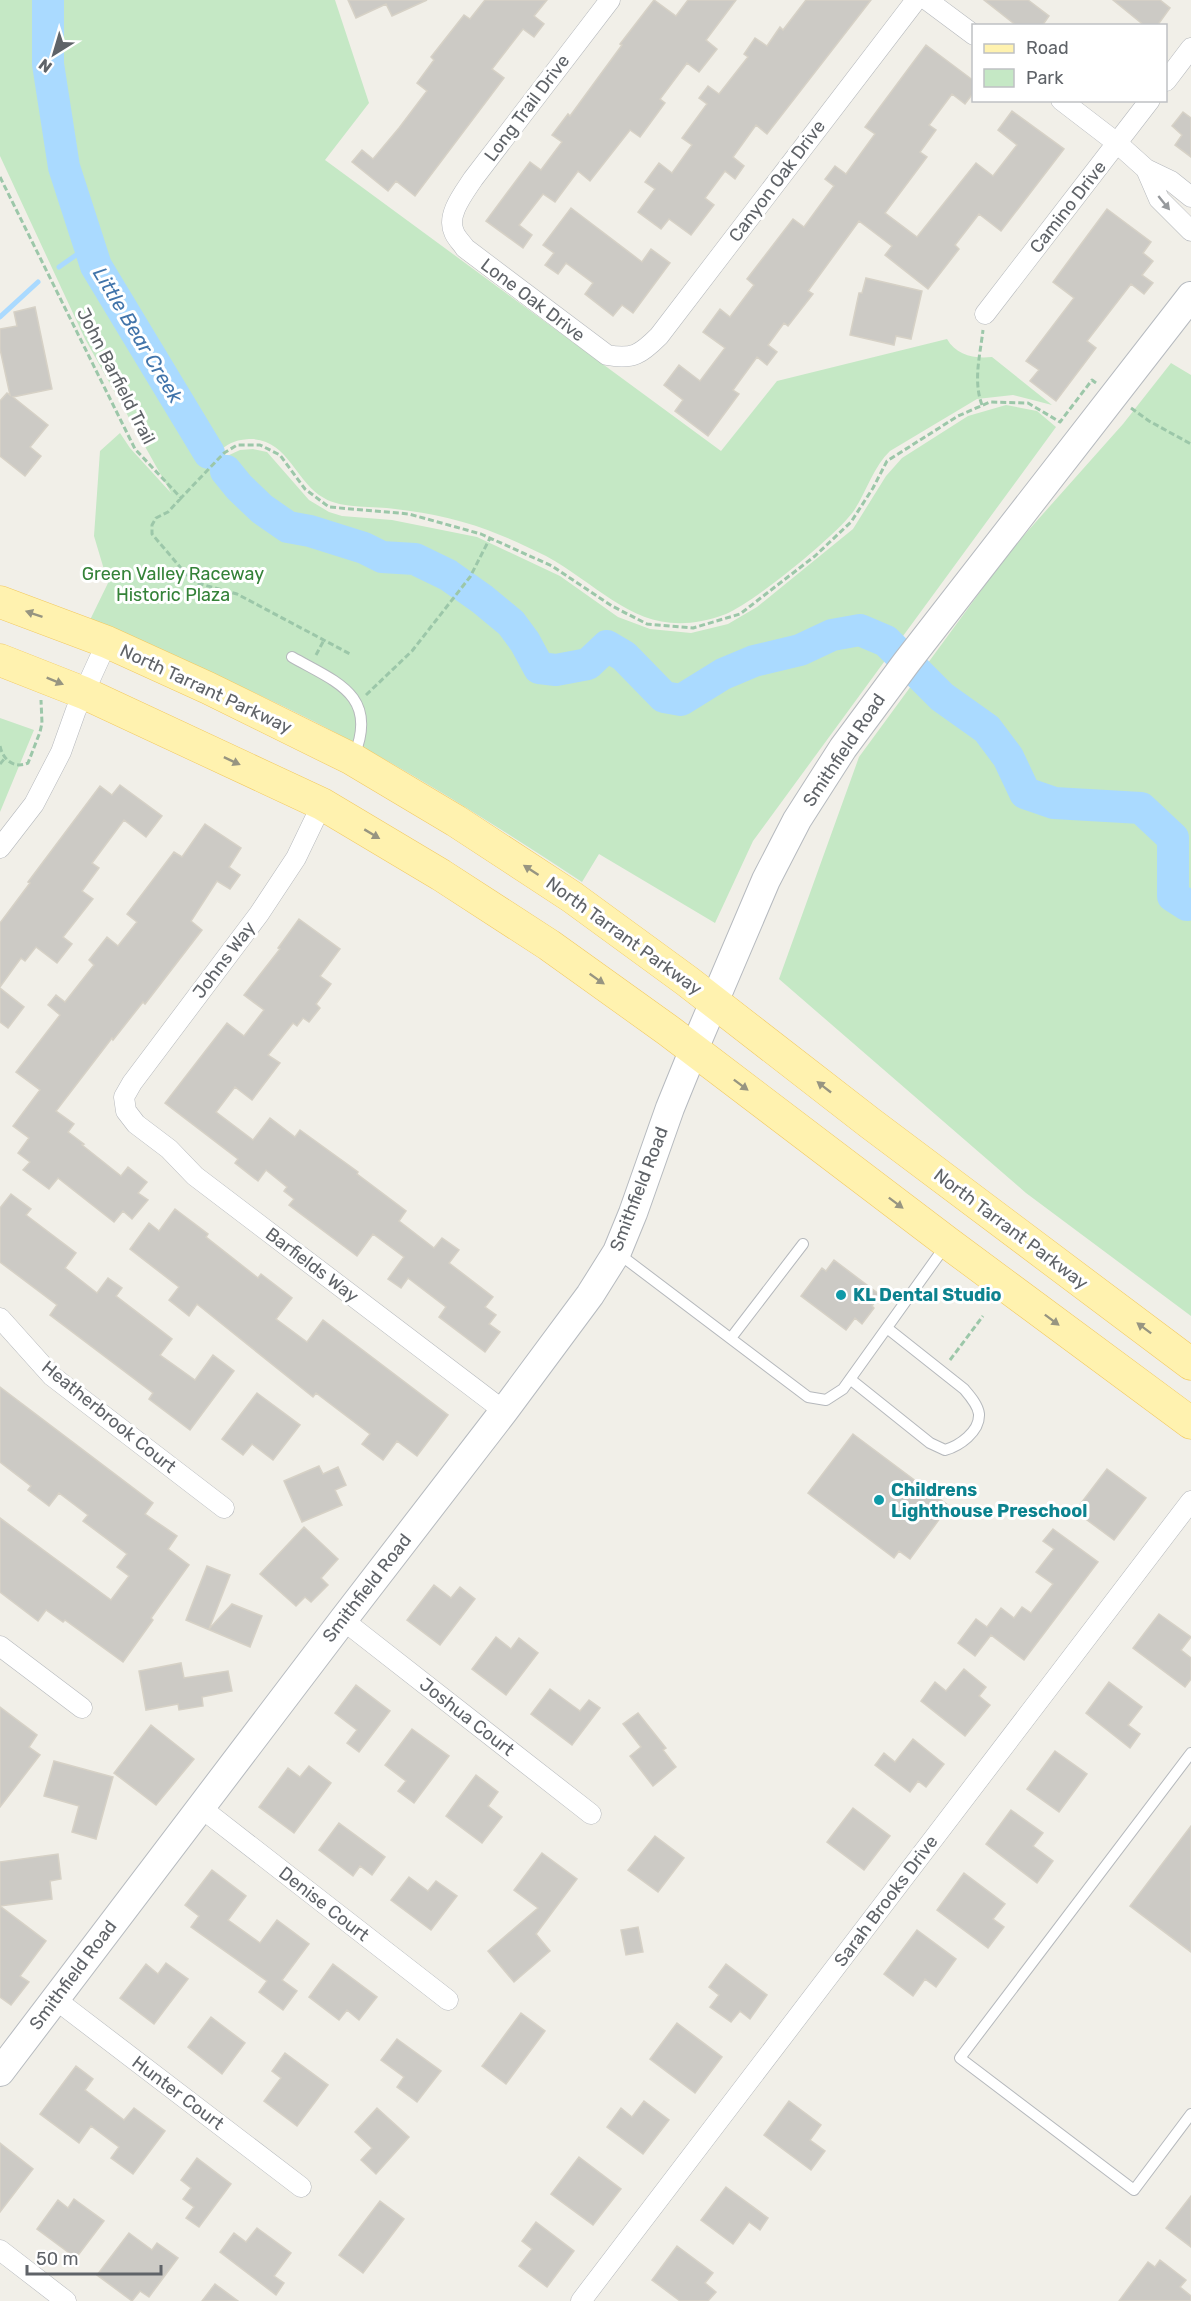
<svg xmlns="http://www.w3.org/2000/svg" width="1191" height="2301" font-family="Rubik,sans-serif">
<rect width="100%" height="100%" fill="#f1efe8"/>
<path fill="#c5e8c5" d="M0,0H335L369,103L325,160L721,451L777,381L947,339C956,355 974,359 992,357L1052,405L1013,395L977,399L890,451C874,466 867,490 855,509C840,533 752,604 726,614C644,645 609,591 546,556C531,549 516,541 500,535C467,521 431,513 395,509C375,506 341,509 324,498C295,482 288,438 249,439C237,440 230,442 221,450L227,456L240,450L253,449L267,452L309,500L329,512L342,516L392,520L477,537L560,576L618,617L650,629L691,633L728,624L757,607L853,529L886,476L902,458L968,416L1006,405L1037,411L1056,427L753,841L715,923L599,854L582,882C495,825 408,769 315,722C241,685 166,653 90,620L108,583L94,536L100,451L120,433L130,448L171,493L85,339L0,156Z
M1171,363L1191,375V1316L1026,1193L779,979L859,757L1010,551L1123,424Z
M0,718L34,730L0,812Z"/>
<g fill="none" stroke-linecap="round" stroke-linejoin="round">
<path stroke="#aadaff" stroke-width="5" d="M59,267L89,246
M0,317L38,282"/>
<path stroke="#aadaff" stroke-width="32" d="M48,0V64L64,167L96,266L209,453
M226,471L239,487L262,509L288,527L310,531L364,548L382,557L415,559L448,575L482,599L511,623L525,642L539,668L556,670L588,664L607,646L624,656L664,697L681,700L723,674L754,661L800,650L832,635L860,630L886,641L942,697L987,729L1008,757L1025,793L1054,803L1141,808L1173,838V896L1187,905L1191,904"/>
</g>
<path fill="#cccac5" stroke="#d6d1c6" stroke-width="1.5" d="M348,0H427L392,16L386,4L356,18Z
M485,0H547L534,16L544,24L534,37L523,29L492,69L504,78L415,196L396,181L388,191L352,162L362,150L373,159L399,128L427,91L417,83L434,60L431,57L464,15L470,19Z
M654,0L676,16L688,0H736L706,40L717,49L699,72L687,63L660,99L665,103L640,137L630,130L590,181L578,171L555,202L543,194L519,225L532,235L523,248L486,221L530,162L541,170L562,142L552,135L568,114L570,116L622,45L620,44Z
M806,0H871L767,134L756,125L733,157L744,166L735,179L725,171L705,198L714,205L691,235L669,219L661,229L638,212L655,189L645,182L659,163L672,173L692,145L682,138L707,104L699,98L708,86L719,94L748,57L744,54L755,38L767,46L780,27L783,30Z
M984,0H1028L1049,16L1042,26H1017Z
M1113,0H1160L1170,8L1157,26H1145Z
M926,45L974,81V92L965,104L952,94L929,125L936,130L920,152L927,157L885,213L917,237L976,163L993,176L1017,145L998,130L1012,111L1064,149L1001,231L979,214L955,245L959,249L928,289L885,255L892,246L859,221L808,291L813,294L788,326L784,323L768,345L777,352L767,365L757,357L733,390L739,394L708,436L675,411L683,400L664,385L679,365L700,381L725,348L703,332L720,309L730,317L754,285L747,279L793,219L804,227L834,186L825,179L835,166L846,174L875,134L865,127Z
M1183,112L1191,118V157L1175,145L1182,135L1172,126Z
M571,208L642,262L651,249L670,263L633,313L622,305L613,316L585,294L593,283L566,263L558,274L545,265L554,253L543,245Z
M1107,209L1151,242L1143,253L1153,261L1142,275L1153,283L1144,294L1131,284L1087,341L1096,348L1056,401L1030,381L1039,370L1026,361L1074,298L1053,282Z
M866,278L922,291L911,339L896,336L894,345L850,335L859,293H862Z
M35,307L52,389L13,397L48,425L30,447L41,456L25,476L0,456V401L7,393L10,395L0,349V329L17,326L14,312Z
M120,785L162,816L146,837L124,820L92,863L99,868L82,891L93,899L63,937L72,944L57,963L36,947L25,961L21,958L0,987V923L30,883L28,882L100,786L112,795Z
M205,824L241,848L229,867L240,875L230,889L217,881L191,921L202,930L145,1004L143,1002L113,1040L112,1038L56,1111L74,1124L68,1132L84,1144L82,1145L121,1176L128,1167L147,1182L138,1193L148,1200L132,1219L123,1211L114,1222L58,1178L49,1189L23,1170L30,1162L18,1153L29,1138L13,1126L40,1090L16,1072L60,1015L48,1005L56,995L65,1002L94,965L89,960L107,937L118,946L137,922L127,914L174,852L182,857Z
M299,919L340,949L320,976L331,984L316,1004L320,1008L309,1022L303,1018L297,1026L293,1023L268,1055L280,1063L252,1100L235,1087L216,1112L253,1140L270,1118L295,1137L300,1130L358,1172L357,1174L406,1211L399,1221L434,1248L442,1238L459,1250L449,1263L493,1297L485,1307L496,1315L489,1324L500,1332L485,1352L439,1317L446,1307L408,1278L401,1288L388,1279L404,1257L373,1234L357,1256L289,1205L294,1199L284,1191L287,1187L266,1170L258,1181L235,1163L238,1159L165,1103L227,1023L244,1036L264,1010L244,995L280,949L278,948Z
M0,988L24,1007L8,1028L0,1022Z
M11,1194L31,1209L26,1215L76,1253L65,1268L97,1293L108,1278L122,1288L116,1296L172,1339L160,1355L195,1380L213,1355L234,1371L190,1430L149,1399L153,1393L50,1315L57,1305L0,1262V1208Z
M175,1209L208,1234L206,1237L258,1278L261,1274L292,1298L276,1319L307,1342L323,1320L448,1415L417,1456L397,1441L383,1460L362,1444L370,1434L316,1393L313,1397L197,1304L189,1316L169,1300L179,1287L130,1249L149,1223L159,1231Z
M834,1260L880,1295L872,1306L874,1308L862,1324L855,1318L846,1330L801,1296L822,1268L826,1271Z
M0,1387L153,1503L145,1514L177,1536L168,1549L189,1565L151,1618L153,1620L123,1662L65,1620L63,1622L46,1610L38,1621L0,1592V1518L111,1600L129,1576L117,1567L127,1554L83,1521L88,1515L59,1493L49,1506L28,1490L31,1486L0,1462Z
M257,1393L300,1425L273,1460L252,1444L243,1455L222,1439Z
M853,1434L949,1506L910,1559L899,1551L894,1558L808,1493Z
M319,1466L323,1474L338,1467L346,1485L335,1490L342,1505L302,1522L284,1481Z
M1107,1469L1146,1498L1114,1540L1075,1511Z
M304,1527L338,1559L321,1578L328,1585L311,1602L305,1597L296,1606L260,1574Z
M1053,1529L1098,1562L1024,1660L991,1635L975,1656L958,1643L976,1619L987,1627L1001,1608L1014,1618L1022,1607L1031,1613L1053,1584L1036,1572L1054,1549L1043,1541Z
M207,1566L230,1575L209,1629L232,1604L262,1616L250,1647L186,1620Z
M434,1585L451,1598L460,1587L475,1599L440,1645L407,1620Z
M1159,1614L1191,1637L1181,1650L1191,1658V1679L1185,1687L1133,1648Z
M496,1637L511,1649L519,1638L538,1653L506,1695L472,1669Z
M181,1663L184,1678L228,1671L232,1691L202,1697L203,1706L179,1710L178,1704L146,1710L139,1671Z
M964,1669L986,1687L979,1696L990,1705L965,1736L921,1701L935,1682L946,1691Z
M1109,1682L1142,1707L1128,1725L1140,1734L1130,1748L1086,1713Z
M356,1685L390,1711L359,1752L347,1743L357,1730L335,1713Z
M550,1689L580,1711L589,1700L600,1708L572,1745L531,1714Z
M0,1707L37,1735L29,1747L40,1755L0,1807Z
M638,1713L666,1748L663,1750L676,1767L653,1786L630,1756L641,1747L623,1724Z
M151,1725L194,1759L156,1805L114,1773Z
M412,1729L449,1756L414,1803L398,1791L406,1781L385,1765Z
M913,1739L944,1764L926,1787L918,1781L910,1792L875,1765L884,1753L895,1762Z
M1055,1751L1087,1774L1059,1812L1027,1789Z
M54,1761L113,1777L96,1839L72,1832L79,1806L44,1796Z
M309,1766L331,1783L294,1833L259,1807L288,1768L300,1777Z
M476,1775L498,1792L488,1806L502,1817L482,1843L446,1816Z
M853,1808L890,1836L864,1870L827,1842Z
M1011,1810L1043,1833L1033,1846L1053,1861L1037,1883L986,1844Z
M339,1823L385,1857L372,1875L360,1866L353,1876L319,1850Z
M1191,1826V1952L1130,1906Z
M655,1836L684,1858L658,1892L628,1870Z
M542,1853L577,1879L536,1934L550,1951L514,1982L488,1951L538,1908L514,1890Z
M58,1854L61,1879L50,1881L52,1899L0,1906V1862Z
M212,1870L246,1896L228,1920L260,1943L277,1920L309,1944L282,1980L297,1991L283,2010L259,1992L267,1981L191,1927L199,1916L185,1905Z
M964,1873L1005,1904L993,1919L1004,1927L988,1948L937,1910Z
M409,1877L428,1891L436,1881L457,1896L431,1930L391,1900Z
M0,1906L46,1941L20,1976L29,1982L11,2005L0,1997Z
M638,1927L643,1952L626,1955L621,1930Z
M917,1930L956,1959L936,1987L925,1979L913,1996L884,1974Z
M166,1963L188,1979L154,2024L120,1998L146,1964L158,1974Z
M333,1964L377,1997L359,2020L347,2010L339,2020L309,1997Z
M726,1964L767,1995L750,2019L740,2011L731,2022L710,2007L719,1995L709,1987Z
M521,2013L545,2031L506,2084L482,2066Z
M211,2017L245,2043L222,2074L188,2047Z
M677,2023L722,2057L695,2093L650,2059Z
M397,2039L441,2071L417,2102L397,2087L404,2077L381,2060Z
M285,2053L328,2085L297,2126L264,2101L281,2078L272,2071Z
M76,2066L93,2079L85,2090L124,2120L134,2108L165,2131L133,2174L111,2158L119,2147L91,2126L79,2143L40,2114Z
M644,2101L669,2120L643,2154L607,2127L621,2108L632,2117Z
M789,2101L821,2125L810,2140L825,2151L811,2170L764,2135Z
M377,2108L409,2137L376,2174L361,2160L372,2148L355,2132Z
M0,2143L33,2169L0,2212Z
M579,2157L621,2189L593,2225L551,2194Z
M197,2158L231,2184L199,2227L186,2218L194,2207L183,2199L191,2188L181,2180Z
M726,2187L768,2218L760,2230L749,2222L733,2244L701,2220Z
M1191,2196V2247L1166,2228Z
M74,2199L104,2221L76,2258L37,2229L58,2200L68,2208Z
M380,2201L404,2219L363,2273L339,2255Z
M536,2222L574,2251L547,2287L519,2266L532,2249L522,2241Z
M257,2228L291,2253L274,2276L284,2283L276,2295L220,2252L234,2233L246,2242Z
M129,2233L152,2250L157,2243L178,2258L149,2297L140,2291L132,2301L97,2275Z
M677,2246L713,2273L705,2283L716,2292L708,2301H680L652,2280Z
M1160,2260L1186,2280L1180,2287L1191,2296V2301H1119L1148,2262L1155,2267Z
M215,2284L238,2301H202Z"/>
<g fill="none" stroke-linecap="round" stroke-linejoin="round">
<g stroke="#b5b8bc" stroke-width="12">
<path id="service" d="M292,657C336,682 379,695 354,756
M619,1254L808,1397L826,1400L843,1389L946,1245
M731,1338L803,1244
M850,1379L930,1443L945,1450C959,1446 980,1432 979,1414C978,1405 970,1396 964,1389L887,1328
M1191,1753L960,2058L1134,2190L1191,2114"/>
</g>
<g stroke="#b5b8bc" stroke-width="21">
<path id="minor" d="M610,0L473,179C464,193 446,215 454,232C456,238 462,243 465,248L607,355C633,360 641,354 659,336L916,0
M927,0L974,35
M1166,81L1191,48
M1061,100L1117,143L1146,169L1171,181L1191,197
M1146,169L1159,199L1191,231
M985,314L1150,100
M322,804L296,858L259,914L132,1083L124,1097L126,1111L136,1124L169,1149L195,1176L504,1411
M0,848L34,804L61,752L76,710L107,642
M0,1318L52,1376L224,1508
M343,1620L591,1814
M0,1646L82,1708
M200,1807L448,2000
M55,1999L301,2187
M0,2250L66,2301
M581,2301L1191,1501"/>
</g>
<g stroke="#b6babf" stroke-width="30">
<path id="secondary" d="M0,2072L343,1620L504,1411L590,1295L617,1252L633,1213L670,1108L694,1049L766,880L797,820L843,748L906,663L1191,296"/>
</g>
<g stroke="#f2c960" stroke-width="33">
<path id="primary" d="M0,602L107,642L208,688L352,759L456,821L572,897L687,981L870,1123L1191,1364
M0,660L84,693L322,804L441,875L549,945L669,1031L948,1243L1191,1423"/>
</g>
<path stroke="#9cc7a9" stroke-width="3" stroke-dasharray="6 3" stroke-linecap="butt" d="M0,177L135,449L181,498L224,453L237,445H260L280,455L305,489L329,507L409,514L481,534L552,566L612,606L647,624L693,628L740,614L815,556L851,522L873,488L887,461L958,416L990,402L1028,403L1060,422L1092,380L1096,383
M982,405C973,381 980,356 983,330
M1131,408L1149,421L1191,444
M181,498L168,512L156,518L152,525V534L186,574L197,583L237,594L352,655
M316,655L324,640
M366,695L412,651L470,577L490,538
M0,746C3,760 14,769 28,763L40,732L42,723L41,700
M0,764L5,758
M950,1360L983,1316"/>
<use href="#service" stroke="#fff" stroke-width="10"/>
<use href="#minor" stroke="#fff" stroke-width="20"/>
<use href="#secondary" stroke="#fff" stroke-width="28"/>
<use href="#primary" stroke="#fff2af" stroke-width="32"/>
</g>
<defs><path id="oneway-solid" d="M-6-.8H1V-3.2L6.5 0L1 3.2V.8H-6Z" transform="scale(1.5)"/></defs>
<use fill="#979a9d" href="#oneway-solid" transform="translate(1164 203) rotate(51)"/>
<g fill="#979581">
<use href="#oneway-solid" transform="translate(34 614) rotate(-161)"/>
<use href="#oneway-solid" transform="translate(55 681) rotate(22)"/>
<use href="#oneway-solid" transform="translate(232 761) rotate(25)"/>
<use href="#oneway-solid" transform="translate(372 834) rotate(31)"/>
<use href="#oneway-solid" transform="translate(531 870) rotate(-147)"/>
<use href="#oneway-solid" transform="translate(597 979) rotate(35)"/>
<use href="#oneway-solid" transform="translate(741 1085) rotate(37)"/>
<use href="#oneway-solid" transform="translate(824 1087) rotate(-142)"/>
<use href="#oneway-solid" transform="translate(896 1203) rotate(37)"/>
<use href="#oneway-solid" transform="translate(1052 1320) rotate(37)"/>
<use href="#oneway-solid" transform="translate(1144 1328) rotate(-143)"/>
</g>
<g fill="#0f9aa8" stroke="#fff" stroke-width="2">
<circle cx="841" cy="1295" r="6"/>
<circle cx="879" cy="1500" r="6"/>
</g>
<g text-anchor="middle" dominant-baseline="central" stroke-width="6" stroke-linejoin="round" paint-order="stroke">
<g font-size="18" fill="#5f6368" stroke="#fff">
<text transform="translate(527 108) rotate(-53)">Long Trail Drive</text>
<text transform="translate(777 181) rotate(-53)">Canyon Oak Drive</text>
<text transform="translate(1068 207) rotate(-52)">Camino Drive</text>
<text transform="translate(533 300) rotate(37)">Lone Oak Drive</text>
<text transform="translate(116 376) rotate(63)">John Barfield Trail</text>
<text transform="translate(206 689) rotate(25)">North Tarrant Parkway</text>
<text transform="translate(844 750) rotate(-56)">Smithfield Road</text>
<text transform="translate(624 936) rotate(36)">North Tarrant Parkway</text>
<text transform="translate(224 960) rotate(-53)">Johns Way</text>
<text transform="translate(639 1189) rotate(-69)">Smithfield Road</text>
<text transform="translate(1011 1229) rotate(37)">North Tarrant Parkway</text>
<text transform="translate(312 1265) rotate(37)">Barfields Way</text>
<text transform="translate(109 1417) rotate(39)">Heatherbrook Court</text>
<text transform="translate(367 1588) rotate(-52)">Smithfield Road</text>
<text transform="translate(467 1717) rotate(38)">Joshua Court</text>
<text transform="translate(886 1901) rotate(-53)">Sarah Brooks Drive</text>
<text transform="translate(324 1904) rotate(38)">Denise Court</text>
<text transform="translate(73 1975) rotate(-53)">Smithfield Road</text>
<text transform="translate(178 2093) rotate(37)">Hunter Court</text>
</g>
<g font-size="18" fill="#348238" stroke="#fff">
<text x="173" y="574">Green Valley Raceway<tspan x="173" dy="21">Historic Plaza</tspan></text>
</g>
<g font-size="18" font-weight="bold" fill="#0d838f" stroke="#fff" text-anchor="start">
<text x="853" y="1295">KL Dental Studio</text>
<text x="891" y="1490">Childrens<tspan x="891" dy="21">Lighthouse Preschool</tspan></text>
</g>
<g font-size="20" font-style="italic" fill="#4174aa" stroke="#fff">
<text transform="translate(138 335) rotate(59)">Little Bear Creek</text>
</g>
</g>
<rect x="972" y="24" width="195" height="78" fill="#ffffff" stroke="#bfc1c3" stroke-width="1.5"/>
<rect x="984" y="44" width="30" height="9" fill="#fff2af" stroke="#bfc1c3" stroke-width="1.5"/>
<text x="1026" y="54" font-size="18" fill="#5f6368">Road</text>
<rect x="984" y="69" width="30" height="18" fill="#c5e8c5" stroke="#bfc1c3" stroke-width="1.5"/>
<text x="1026" y="84" font-size="18" fill="#5f6368">Park</text>
<g transform="translate(54 54) rotate(217)" stroke="#ffffff" stroke-width="4.5" paint-order="stroke">
<path d="M0-4.5L10 22L0 15L-10 22Z" fill="#5f6368"/>
<text y="-9" font-size="16" font-weight="bold" text-anchor="middle" fill="#5f6368">N</text>
</g>
<path d="M27 2265v9h134v-9" fill="none" stroke="#5f6368" stroke-width="3"/>
<text x="36" y="2265" font-size="18" fill="#5f6368" stroke="#ffffff" stroke-width="4.5" paint-order="stroke">50 m</text>
</svg>
